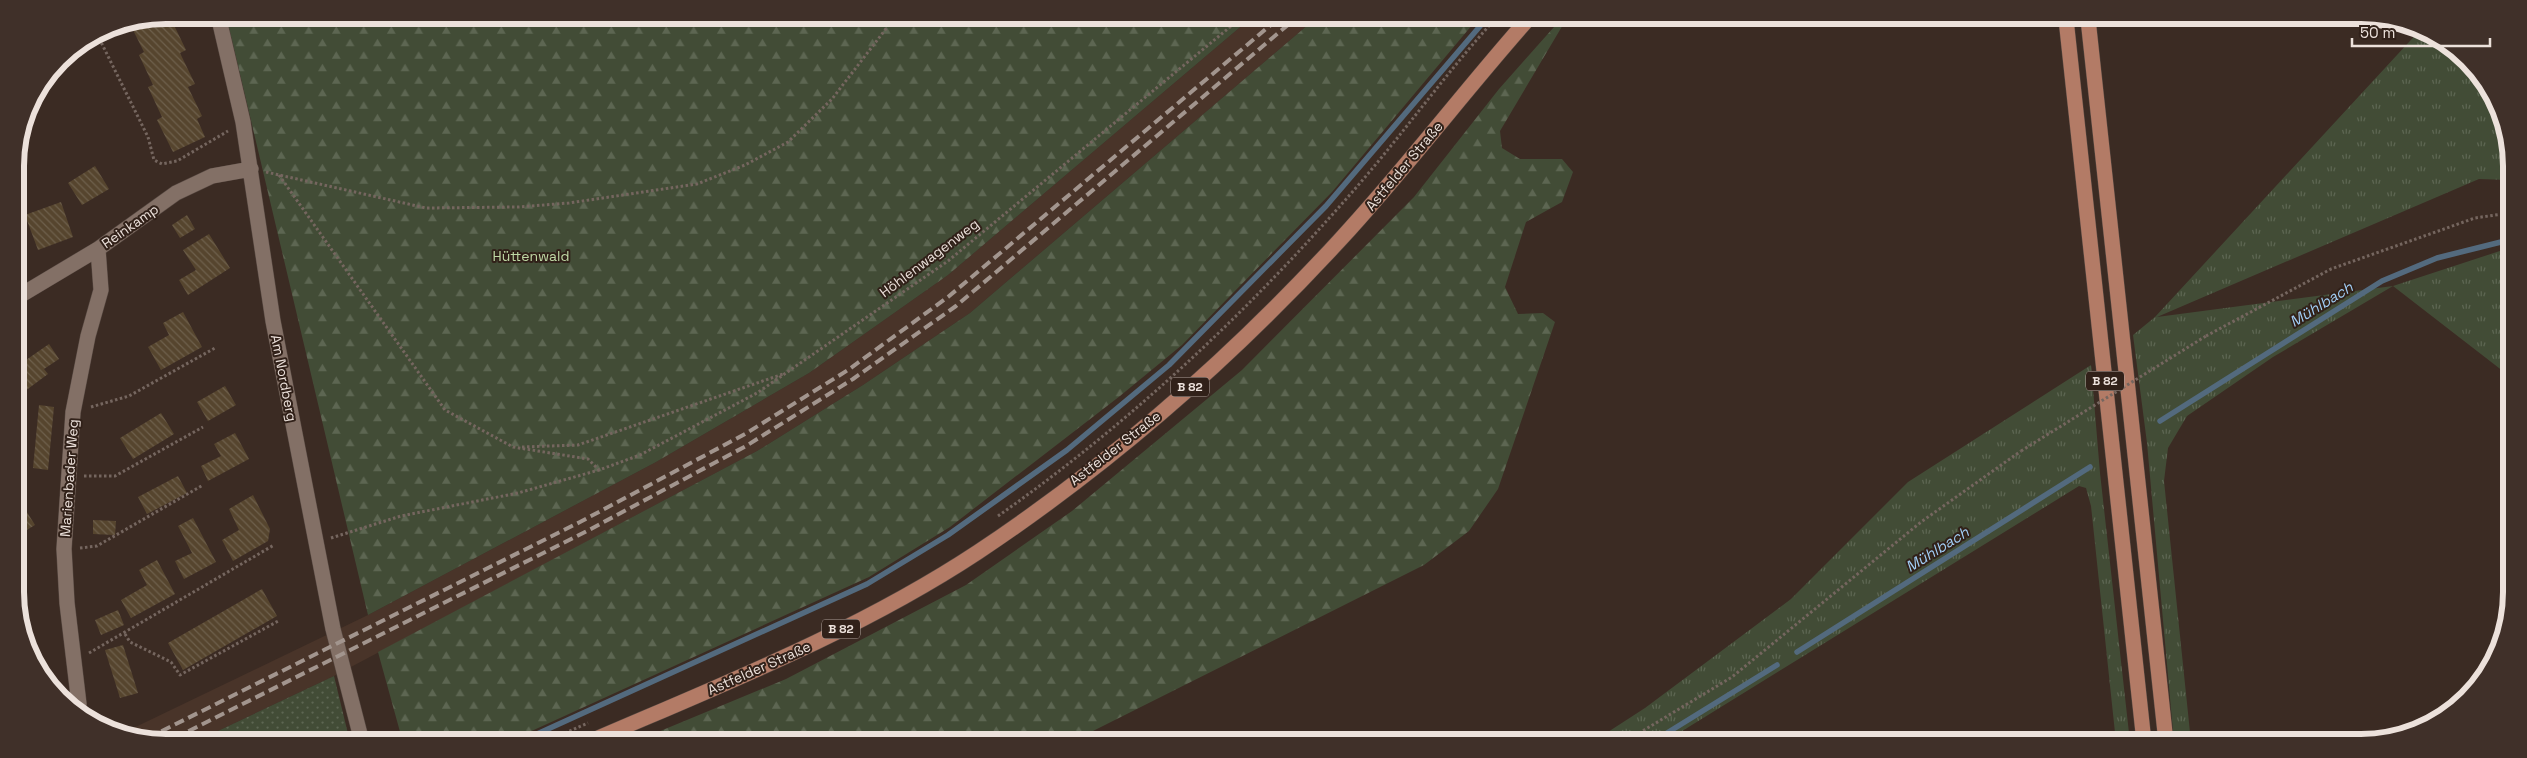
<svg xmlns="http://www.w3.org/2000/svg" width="2527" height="758" font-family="'Space Grotesk',sans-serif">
<defs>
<pattern id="grass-tufts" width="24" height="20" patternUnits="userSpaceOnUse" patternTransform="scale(1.25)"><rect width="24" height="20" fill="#424c36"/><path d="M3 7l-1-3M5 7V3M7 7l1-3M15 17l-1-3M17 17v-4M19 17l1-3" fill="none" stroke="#5d6652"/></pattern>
<pattern id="forest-firs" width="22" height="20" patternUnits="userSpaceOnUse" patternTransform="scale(1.25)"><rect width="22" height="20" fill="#424c36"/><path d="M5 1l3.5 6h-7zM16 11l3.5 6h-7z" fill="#5d6652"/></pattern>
<pattern id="garden-dots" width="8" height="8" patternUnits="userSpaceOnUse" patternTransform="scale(1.25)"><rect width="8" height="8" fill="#424c36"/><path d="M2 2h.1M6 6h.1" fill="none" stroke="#5d6652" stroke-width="1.8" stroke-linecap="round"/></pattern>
<pattern id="building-back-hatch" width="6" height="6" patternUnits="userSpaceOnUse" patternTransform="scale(1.25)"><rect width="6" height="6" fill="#56452e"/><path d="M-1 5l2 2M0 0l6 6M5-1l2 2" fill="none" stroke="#6e604c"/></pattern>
</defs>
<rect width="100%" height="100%" fill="#3b2b23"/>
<path fill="#493429" d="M1252,17L1316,18L970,313L863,385L757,451L334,676L203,738H127L121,734L368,615L656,462L809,373L948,275Z"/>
<path fill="url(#grass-tufts)" d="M2421,29L2437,35L2474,66L2509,137V180L2479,179L2157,317L2393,286L2509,248L2508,375L2393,286L2273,357L2187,416L2168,448L2164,481L2191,742H2174L2147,443L2133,335L2155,317Z
M2091,365L2100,473L2130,742H2116L2091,506L2086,488L2079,486L1666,741H1594L1645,708L1791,599L1908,482Z"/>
<path fill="url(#forest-firs)" d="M226,15L1252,17L948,275L809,373L656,462L368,615Z
M1316,18H1478L1332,192L1182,345L1120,396L950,527L869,577L514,739H402L378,652L757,451L863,385L970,313Z
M1562,18H1567L1500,131L1502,148L1520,159H1562L1573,172L1562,202L1526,222L1505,287L1518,314L1543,313L1555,322L1498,489L1469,531L1424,565L1075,740L641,739L786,679L966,585L1072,511L1242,370L1414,197L1499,89Z"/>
<path fill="url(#garden-dots)" d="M334,676L349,738H203Z"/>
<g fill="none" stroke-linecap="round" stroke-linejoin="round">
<path stroke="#536a7e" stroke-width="5.5" d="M2160,421L2382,281L2437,258L2509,240
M1797,652L2090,467
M526,739L867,584L948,535L1067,450L1169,365L1326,206L1487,18
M1654,741L1777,665"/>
</g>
<path fill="url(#building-back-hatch)" d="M166,15L176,16L171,19L186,50L180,53L195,84L188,87L202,116L197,119L205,137L173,152L157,120L162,117L148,87L153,85L139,55L144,52L129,22Z
M95,166L109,189L82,205L68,183Z
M61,202L73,237L38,250L25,215Z
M187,215L195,229L180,238L172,225Z
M209,234L230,268L188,295L179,280L196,270L183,250Z
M183,312L202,347L161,370L148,347L169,335L163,323Z
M49,344L59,359L44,369L48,374L17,397L16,367Z
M225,386L236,405L208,421L197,402Z
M39,405L54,407L48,470L33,468Z
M161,413L174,434L133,459L120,438Z
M235,433L249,459L208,481L201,466L221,456L214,444Z
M178,476L187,493L147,514L138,497Z
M253,495L270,529L268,541L233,561L222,540L239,530L229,509Z
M20,501L35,525L17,536V503Z
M193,518L216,562L184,579L175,561L192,553L178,526Z
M93,520L116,521L115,535L93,534Z
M157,560L175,594L131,618L121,600L147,585L139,570Z
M262,589L277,616L183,670L168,643Z
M118,610L124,625L101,635L95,620Z
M123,645L138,693L120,698L105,650Z"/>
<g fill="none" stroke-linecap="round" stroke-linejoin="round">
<g stroke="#574942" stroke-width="16">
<path id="minor" d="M218,15L243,122L273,321L333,629L361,738
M16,298L98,249L176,193L212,176L251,169
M76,709L79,704L67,603L64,549L73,412L88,336L101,290L98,249"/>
</g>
<g stroke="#574942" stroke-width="16">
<path id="major" d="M2066,19L2144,742
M2088,19L2166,742
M596,739C726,683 860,630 978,552C1110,464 1231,358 1338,242C1405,170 1464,91 1529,18"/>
</g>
<path stroke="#75665f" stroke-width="3" stroke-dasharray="2.5 2.5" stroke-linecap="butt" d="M97,34L148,137L154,160L162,164L177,161L228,131
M266,172L426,208L518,207L569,203L697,184L745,165L788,142L832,99L895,17
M279,175L445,410L513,447L588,459L599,470
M2206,336L2331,269L2475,218L2509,213
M91,407L129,396L215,348
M522,447L578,445L783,374
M84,476H115L203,427
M998,516C1130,423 1248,312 1354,190C1403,134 1446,73 1496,18
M331,538L401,516L518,493L599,470L640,455L757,393L948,261L1242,17
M80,548L97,546L203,485
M125,634L130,642L171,662L180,675L280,620
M89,653L274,545
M551,739L588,723
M1626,741L1732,677L1921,522L2021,451"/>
<use href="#minor" stroke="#837066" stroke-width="15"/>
<use href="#major" stroke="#b37b66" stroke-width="15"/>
<path stroke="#a2958e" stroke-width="4" stroke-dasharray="10 5" stroke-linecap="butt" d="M148,738L580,522L745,434L848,370L948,297L1279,18
M175,738L587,531L746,446L853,379L956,306L1296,18"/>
<path stroke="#75665f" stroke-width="3" stroke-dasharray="2.5 2.5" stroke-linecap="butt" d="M2021,451L2206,336"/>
</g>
<g text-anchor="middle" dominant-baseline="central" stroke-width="4" stroke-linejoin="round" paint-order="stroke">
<g fill="#312119" stroke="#b4a7a1" stroke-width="1">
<rect x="2086" y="371.5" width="38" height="19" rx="4"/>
<rect x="1171" y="377.5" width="38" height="19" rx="4"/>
<rect x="822" y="619.5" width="38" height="19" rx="4"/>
</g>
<g font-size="12" font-weight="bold" fill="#ece1db">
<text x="2105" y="381">B 82</text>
<text x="1190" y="387">B 82</text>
<text x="841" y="629">B 82</text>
</g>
<g font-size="14" fill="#ece1db" stroke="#312119">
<text transform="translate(1404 166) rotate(-50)">Astfelder Straße</text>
<text transform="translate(130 226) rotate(-35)">Reinkamp</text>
<text transform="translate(929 258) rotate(-37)">Höhlenwagenweg</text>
<text transform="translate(284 378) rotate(79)">Am Nordberg</text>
<text transform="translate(1115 448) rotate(-38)">Astfelder Straße</text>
<text transform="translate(69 478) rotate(-86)">Marienbader Weg</text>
<text transform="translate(759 668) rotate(-24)">Astfelder Straße</text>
</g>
<g font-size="14" fill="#bfd8a5" stroke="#312119">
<text x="531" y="256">Hüttenwald</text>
</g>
<g font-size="15" font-style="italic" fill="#a2cef6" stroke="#312119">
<text transform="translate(2321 304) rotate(-32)">Mühlbach</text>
<text transform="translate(1937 549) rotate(-32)">Mühlbach</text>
</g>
</g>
<path d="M0 0H2527V758H0ZM166 24H2361A142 142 0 0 1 2503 166V592A142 142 0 0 1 2361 734H166A142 142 0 0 1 24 592V166A142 142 0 0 1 166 24Z" fill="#403029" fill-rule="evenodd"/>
<path fill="none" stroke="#ece1db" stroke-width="6" d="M166 24H2361A142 142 0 0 1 2503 166V592A142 142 0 0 1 2361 734H166A142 142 0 0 1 24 592V166A142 142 0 0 1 166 24Z"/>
<path d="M2352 38v8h138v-8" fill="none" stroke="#ece1db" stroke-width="2.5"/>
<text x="2360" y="38" font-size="15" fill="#ece1db" stroke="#312119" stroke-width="4" paint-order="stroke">50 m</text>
</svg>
